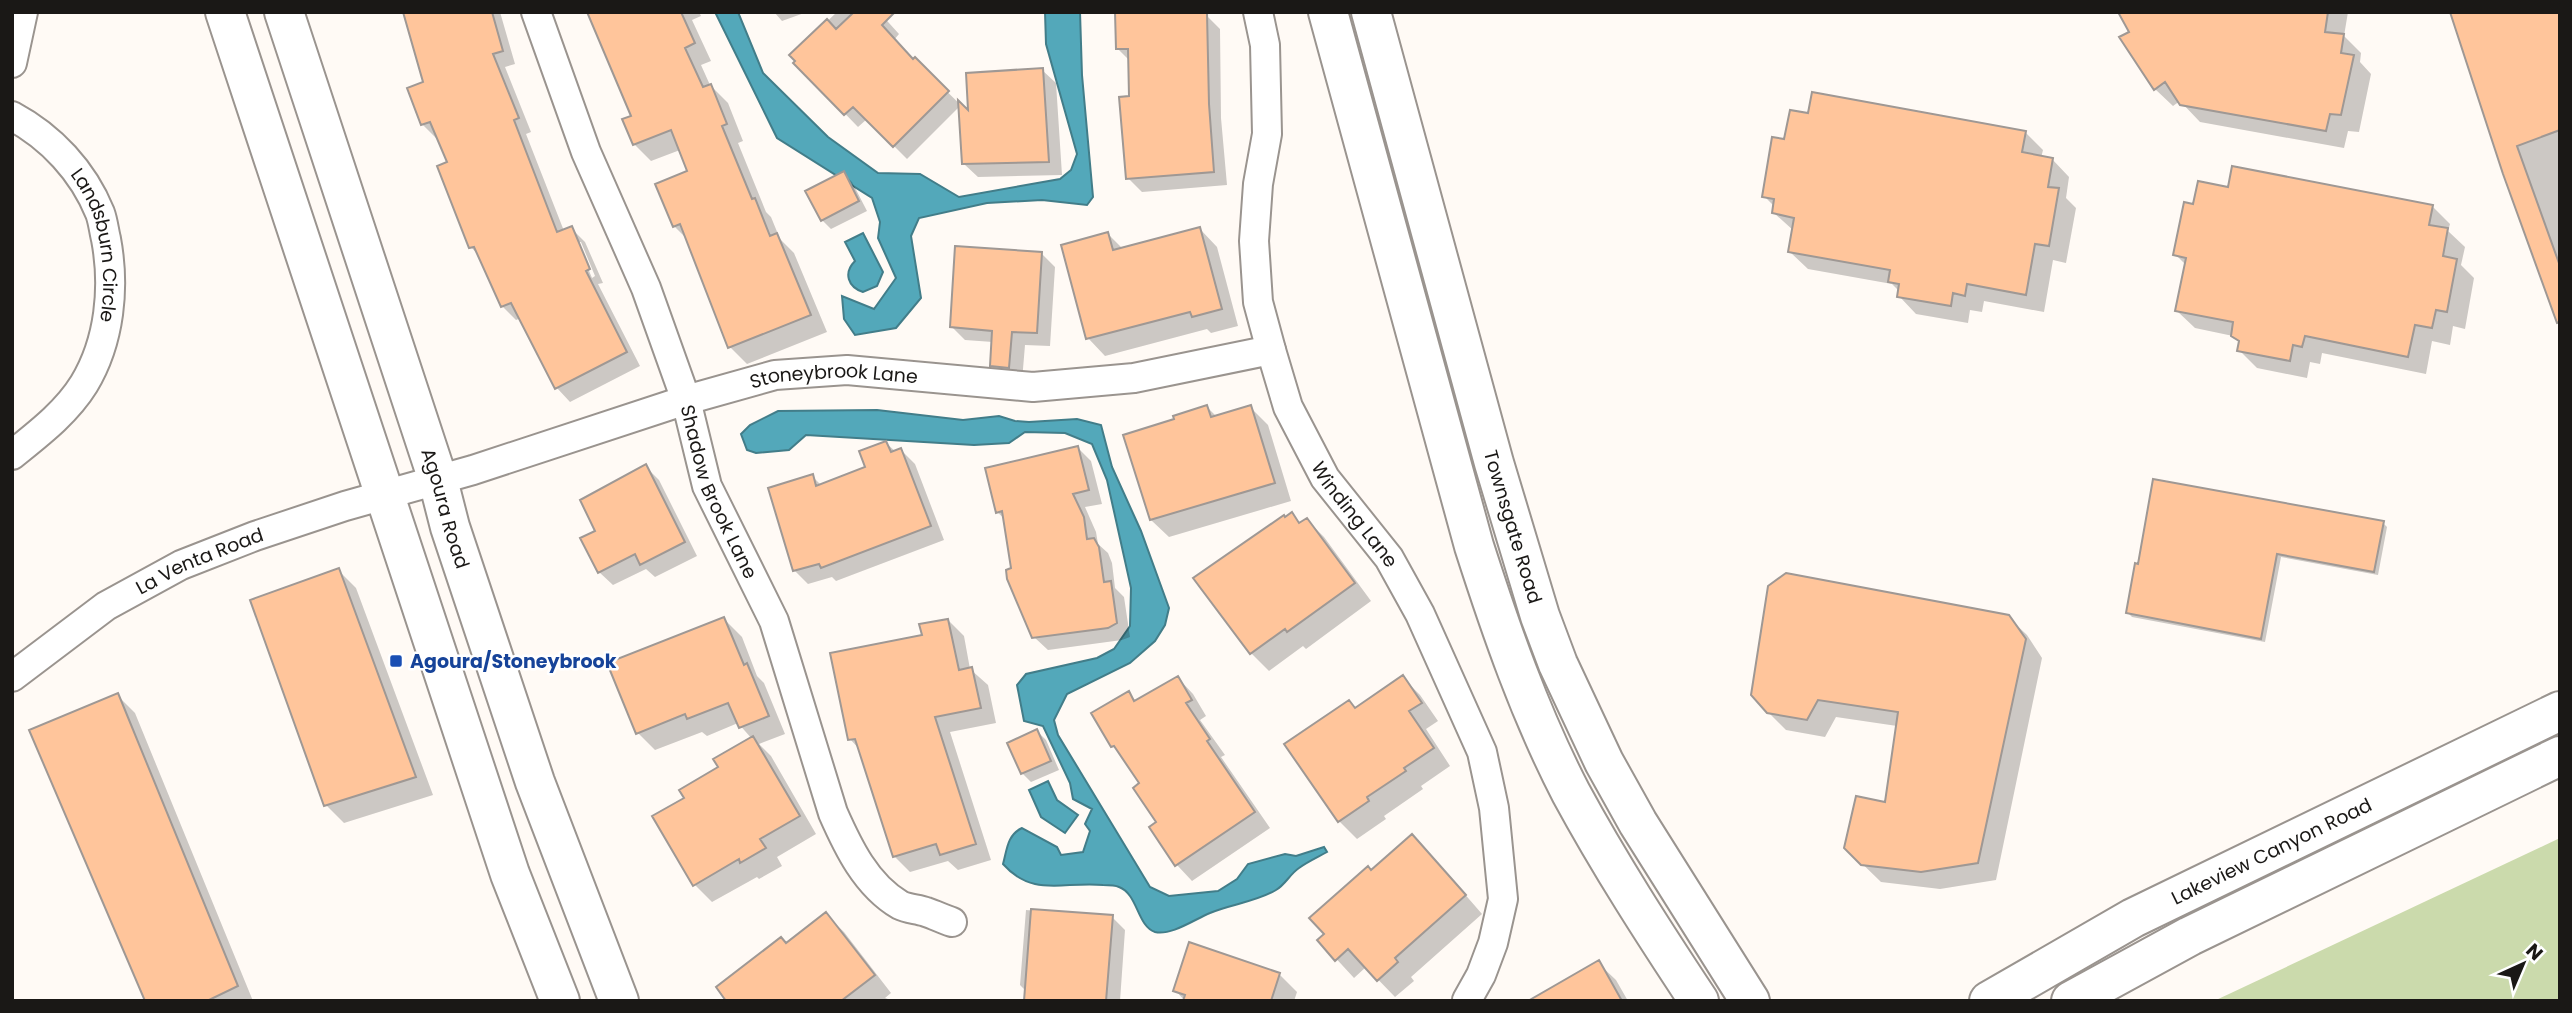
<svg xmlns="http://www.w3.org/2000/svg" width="2572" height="1013" font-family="Poppins,sans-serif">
<rect width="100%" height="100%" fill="#fffaf5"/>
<path fill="#cbdaac" d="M2560,838V1001H2214Z"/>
<path fill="#53a8ba" stroke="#427d89" stroke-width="2" d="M715,12H738L763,73L828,137L878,173L920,174L959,197L1060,179L1071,170L1077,154L1046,44L1045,12H1080L1082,75L1093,197L1087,205L1042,200L987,203L919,218L911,236L921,298L896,328L855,335L844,319L842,296L874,309L896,278L878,238L880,222L872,198L777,138Z
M863,233L883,272L877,286L863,292C848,287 843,273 855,261L845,242Z
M877,410L963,420L999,416L1015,421L1029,422L1077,419L1101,425L1112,467L1141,531L1169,608L1165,625L1155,641L1130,663L1067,694L1054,720L1058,735L1150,887L1169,896L1218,891L1237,879L1248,864L1285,854L1296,856L1324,847L1327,852C1318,857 1307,862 1299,868C1290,874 1285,885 1276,890C1256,902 1231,904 1210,913C1195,919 1171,936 1155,932C1137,926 1138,894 1119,887C1115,885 1107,885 1103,885C1063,881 1033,898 1003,864C1007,850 1007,835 1022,828L1057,847L1061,855L1083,852L1090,831L1085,824L1092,809L1073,799L1070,783L1043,726L1024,721L1017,685L1026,674L1097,658L1114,649L1130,626L1131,588L1107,480L1092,444L1065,433L1025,432L1009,443L974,445L806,435L789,450L756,453L747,450L741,434L750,425L778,411Z
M1048,781L1057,800L1078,815L1065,833L1041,817L1029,790Z"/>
<path fill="#0003" fill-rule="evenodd" d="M405,12H500L515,64L505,67L531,132L526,134L564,231L571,228L585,242L603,283L598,284L640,366L570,402L557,388L521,318L516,320L502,306L481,258L471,247L449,163L438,137L436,138L422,124L425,83ZM577,242H581L595,276L592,278Z
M589,12H699L701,16L692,20L711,61L701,65L710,85L728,103L743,141L738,143L766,212L771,217L780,239L794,253L827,332L747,364L730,347L688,240L674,226L689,172L680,150L651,161L634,144V117Z
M774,12H807L782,21Z
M837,12H879L899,34L894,40L970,114L1042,70L1056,83L1062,175L978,177L964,164L960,106L907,159L867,119L858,127L796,63L798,61L792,55Z
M1117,12L1206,15L1220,29L1221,118L1227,185L1142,192L1128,178L1130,61L1118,49Z
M2120,12H2348L2344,36L2361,53L2360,62L2371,74L2359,132L2348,131L2344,148L2200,122L2180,101L2173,106L2155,89L2132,33Z
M2560,12V327L2505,173Z
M2025,132L2043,150L2041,158L2052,159L2069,177L2066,198L2076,208L2066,263L2053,260L2044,312L1984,301L1982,312L1970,310L1968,323L1916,314L1899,296L1900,292L1892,284L1808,269L1790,252L1794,231L1774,213L1775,207L1764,196L1786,141Z
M843,173L852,182L867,211L831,229L822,220Z
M2230,189L2432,206L2450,224L2448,231L2465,247L2461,265L2474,278L2465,329L2453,326L2450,345L2432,341L2426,374L2322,353L2320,364L2310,362L2307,378L2257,368L2239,350L2241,343L2233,336L2195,328L2177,311L2186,265L2175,254L2195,206Z
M1200,229L1217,247L1238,326L1211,333L1207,329L1105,356L1088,338L1108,234L1123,249Z
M1041,253L1055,267L1050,346L1025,345L1022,381L1005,379L991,366L993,342L965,340L952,327Z
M1207,407L1217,417L1250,407L1268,425L1291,501L1169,537L1151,520L1176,420Z
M886,443L896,452L901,450L915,464L944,540L836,581L832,577L808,584L794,570L812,476L822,486L868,468Z
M1077,447L1091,461L1102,504L1085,507L1096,532L1098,544L1108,553L1112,563L1115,588L1124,597L1130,637L1122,640L1048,650L1034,637L1013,569L1006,520L997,512Z
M646,467L659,480L697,556L655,577L646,569L613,585L599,572L598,531Z
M1292,515L1301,524L1307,520L1324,537L1371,601L1306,649L1303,646L1269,671L1251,653L1286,519Z
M2383,523L2387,527L2378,575L2281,557L2265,642L2132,617L2128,613L2137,565Z
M338,570L356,588L433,795L344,823L326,805Z
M2008,617L2027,635L2042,658L1996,880L1940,889L1881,882L1846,848L1886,804L1897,726L1836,717L1825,737L1786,730L1768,712Z
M724,619L742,637L757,676L764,683L785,734L759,744L771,756L816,834L777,857L782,866L759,879L757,877L712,902L695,885L686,798L752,739L738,723L707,736L702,732L655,750L638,733Z
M948,620L964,636L970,669L988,685L996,723L950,732L991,860L958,870L948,861L910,872L894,856L861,751L850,739L924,637Z
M1178,678L1193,694L1206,716L1200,720L1225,755L1221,757L1270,828L1192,881L1177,865L1151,827L1159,822L1141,784L1123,757L1113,746L1128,694L1137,702Z
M1403,678L1420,695L1438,721L1426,729L1450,766L1421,786L1423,789L1384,816L1386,819L1357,839L1339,821Z
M117,695L135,713L253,1001H147Z
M1037,731L1046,740L1059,770L1031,782L1022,773Z
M1430,854L1482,914L1411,977L1414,981L1395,997L1366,967L1354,978L1319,940L1371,872Z
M1026,910L1112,917L1125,930L1120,1001H1026L1027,992L1020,985Z
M826,915L844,932L891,993L885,998L894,1001H729L787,945Z
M1598,963L1616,980L1628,1001H1531Z
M1279,974L1297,992L1294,1001H1185L1175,990Z"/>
<path fill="#ffc59b" stroke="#9f9894" stroke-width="2" d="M403,12H492L503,51L493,54L519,118L514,120L557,232L572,226L590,269L586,271L627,352L555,389L511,303L501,307L474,247L469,248L437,166L447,162L430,122L421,125L407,88L423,82Z
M587,12H681L695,43L685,48L703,87L711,84L727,124L722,126L752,199L755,198L770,236L777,233L811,315L728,348L680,224L673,227L655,184L687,171L671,130L633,145L622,119L631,116Z
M854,12H895L882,25L913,59L915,57L949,91L893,147L853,107L844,115L793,63L795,61L789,55L827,19L836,29Z
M1115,12L1207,13L1209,104L1214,172L1126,179L1119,97L1129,96L1128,49H1116Z
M2118,12H2328L2325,32L2344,34L2341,53L2354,55L2341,115L2330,114L2326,131L2180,105L2165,82L2154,90L2119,37L2129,32Z
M2450,12H2560V130L2517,146L2560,266V322L2557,323L2503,174Z
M1043,68L1049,162L962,164L958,100L968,110L966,73Z
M1812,92L2026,131L2022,152L2053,158L2048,187L2059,188L2049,246L2035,244L2026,295L1967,284L1965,296L1953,293L1951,306L1897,297L1899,284L1888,282L1890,270L1788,252L1794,218L1772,213L1774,199L1762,197L1772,137L1784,139L1790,110L1808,113Z
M2232,166L2433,205L2429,225L2448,228L2443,256L2457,259L2447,312L2436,310L2432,328L2415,325L2408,357L2305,336L2302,347L2293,345L2290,361L2237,351L2239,341L2231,336L2233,322L2175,311L2186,258L2173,255L2184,202L2193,204L2198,181L2228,187Z
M844,171L859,201L821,221L805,191Z
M1200,227L1222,309L1192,317L1190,312L1086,339L1061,245L1108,232L1113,250Z
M955,246L1042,252L1037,333L1012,332L1009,368L990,366L992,331L950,327Z
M1207,405L1211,417L1251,405L1275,483L1150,520L1123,435L1174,419L1173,416Z
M886,441L891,452L901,448L931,526L821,568L819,564L793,571L768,488L813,474L816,486L865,467L859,451Z
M1078,446L1089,490L1073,494L1084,517L1087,539L1094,538L1099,547L1104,582L1111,581L1117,623L1108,628L1032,638L1007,579L1006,570L1011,568L1002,511L996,513L985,468Z
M646,464L685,542L640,565L635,554L598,573L580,538L595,531L580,500Z
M2153,479L2384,521L2374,572L2277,554L2261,639L2126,613L2135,563L2138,564Z
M1292,512L1299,523L1307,518L1355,583L1287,632L1285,629L1250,654L1193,578L1284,515L1285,517Z
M339,568L416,777L324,806L250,600Z
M1786,573L2009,615L2026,639L1978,863L1921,872L1861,865L1844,848L1856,796L1885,802L1898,712L1818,700L1807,720L1767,713L1751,695L1768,586Z
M724,617L744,665L747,663L769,716L739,728L728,703L687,719L685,714L636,734L607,663Z
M948,619L959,670L972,667L981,708L935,717L976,844L940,855L936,844L893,857L855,739L848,740L830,653L922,635L919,624Z
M1403,675L1422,703L1409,711L1434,748L1404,768L1406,771L1367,797L1369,801L1338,822L1284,744L1349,700L1355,708Z
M1178,676L1192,700L1186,703L1210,739L1207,741L1255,812L1175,866L1149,827L1156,822L1133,788L1139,783L1114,746L1111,747L1091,713L1129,691L1134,701Z
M118,693L238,986L207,1001H145L29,730Z
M1037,729L1051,761L1021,774L1007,743Z
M753,736L800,816L760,839L766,848L740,863L739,859L693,886L652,816L684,798L679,790L718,767L713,759Z
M1412,834L1466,895L1395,958L1398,962L1377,981L1348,949L1335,961L1317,940L1324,934L1309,918L1368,866L1371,870Z
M1031,909L1113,915L1106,1001H1024Z
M826,912L875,975L841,1001H726L716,987L781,937L786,943Z
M1189,942L1280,973L1271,1001H1183L1185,995L1173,991Z
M1599,960L1622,1001H1528Z"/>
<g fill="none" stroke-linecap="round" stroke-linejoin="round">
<g stroke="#9a948f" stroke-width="32">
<g id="street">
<path id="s1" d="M536,12L586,152L646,288L686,400L707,486L774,621L833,813C848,847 866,885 900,905C908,909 918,909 926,912C935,915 943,919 952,922"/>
<path id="s2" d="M1258,12L1265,45L1267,134L1258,184L1254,241L1258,302L1271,350L1288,407L1325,478L1389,558L1420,614L1482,752L1494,808L1503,899L1493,943L1481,975L1467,1000"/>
<path d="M12,63L23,12"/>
<path id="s3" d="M12,116C51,137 83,171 100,213C103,221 104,231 106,239C115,287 110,341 84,384C66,413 38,434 12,455"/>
<path id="s4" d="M12,677L106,606L181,565L255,536L345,506L473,470L686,400L775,375L847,370L1033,387L1134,378L1271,350"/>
</g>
</g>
<g stroke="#9a948f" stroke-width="42">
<g id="secondary">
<path d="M225,12L510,874L560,1001"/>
<path id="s5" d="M284,12L438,480L450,527L535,782L619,1001"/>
<path d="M1328,12L1474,546C1501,630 1530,714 1571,793C1610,865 1654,933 1699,1001"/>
<path id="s6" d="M1371,12L1494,463L1540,616L1558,664L1604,762L1638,823L1750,1001"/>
<path id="s7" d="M1989,1001L2133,918L2560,711"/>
<path d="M2071,1001L2190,936L2560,756"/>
</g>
</g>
<use href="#street" stroke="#fff" stroke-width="28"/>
<use href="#secondary" stroke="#fff" stroke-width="38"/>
</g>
<rect fill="#1a4fb4" stroke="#fff" stroke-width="2.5" x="389" y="654" width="14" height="14" rx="3.5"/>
<g text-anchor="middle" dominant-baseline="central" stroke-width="5" stroke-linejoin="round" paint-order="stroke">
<g font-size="19" fill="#1a1816" stroke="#fff">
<text stroke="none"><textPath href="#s3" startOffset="164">Landsburn Circle</textPath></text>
<text stroke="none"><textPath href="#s4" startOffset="886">Stoneybrook Lane</textPath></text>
<text stroke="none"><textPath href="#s1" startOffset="514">Shadow Brook Lane</textPath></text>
<text stroke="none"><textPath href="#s5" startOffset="522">Agoura Road</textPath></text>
<text stroke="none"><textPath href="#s2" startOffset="528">Winding Lane</textPath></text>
<text stroke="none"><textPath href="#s6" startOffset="534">Townsgate Road</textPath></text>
<text stroke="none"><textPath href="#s4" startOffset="222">La Venta Road</textPath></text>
<text stroke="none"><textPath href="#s7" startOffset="320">Lakeview Canyon Road</textPath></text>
</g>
<g font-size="19" font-weight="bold" fill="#164399" stroke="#fff" text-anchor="start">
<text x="410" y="661">Agoura/Stoneybrook</text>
</g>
</g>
<rect width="2572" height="1013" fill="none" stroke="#1a1816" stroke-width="28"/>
<g transform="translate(2523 964) rotate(44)" stroke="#ffffff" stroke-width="5" paint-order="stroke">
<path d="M0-5L12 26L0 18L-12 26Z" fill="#1a1816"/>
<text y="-10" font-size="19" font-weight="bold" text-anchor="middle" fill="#1a1816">N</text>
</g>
</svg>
